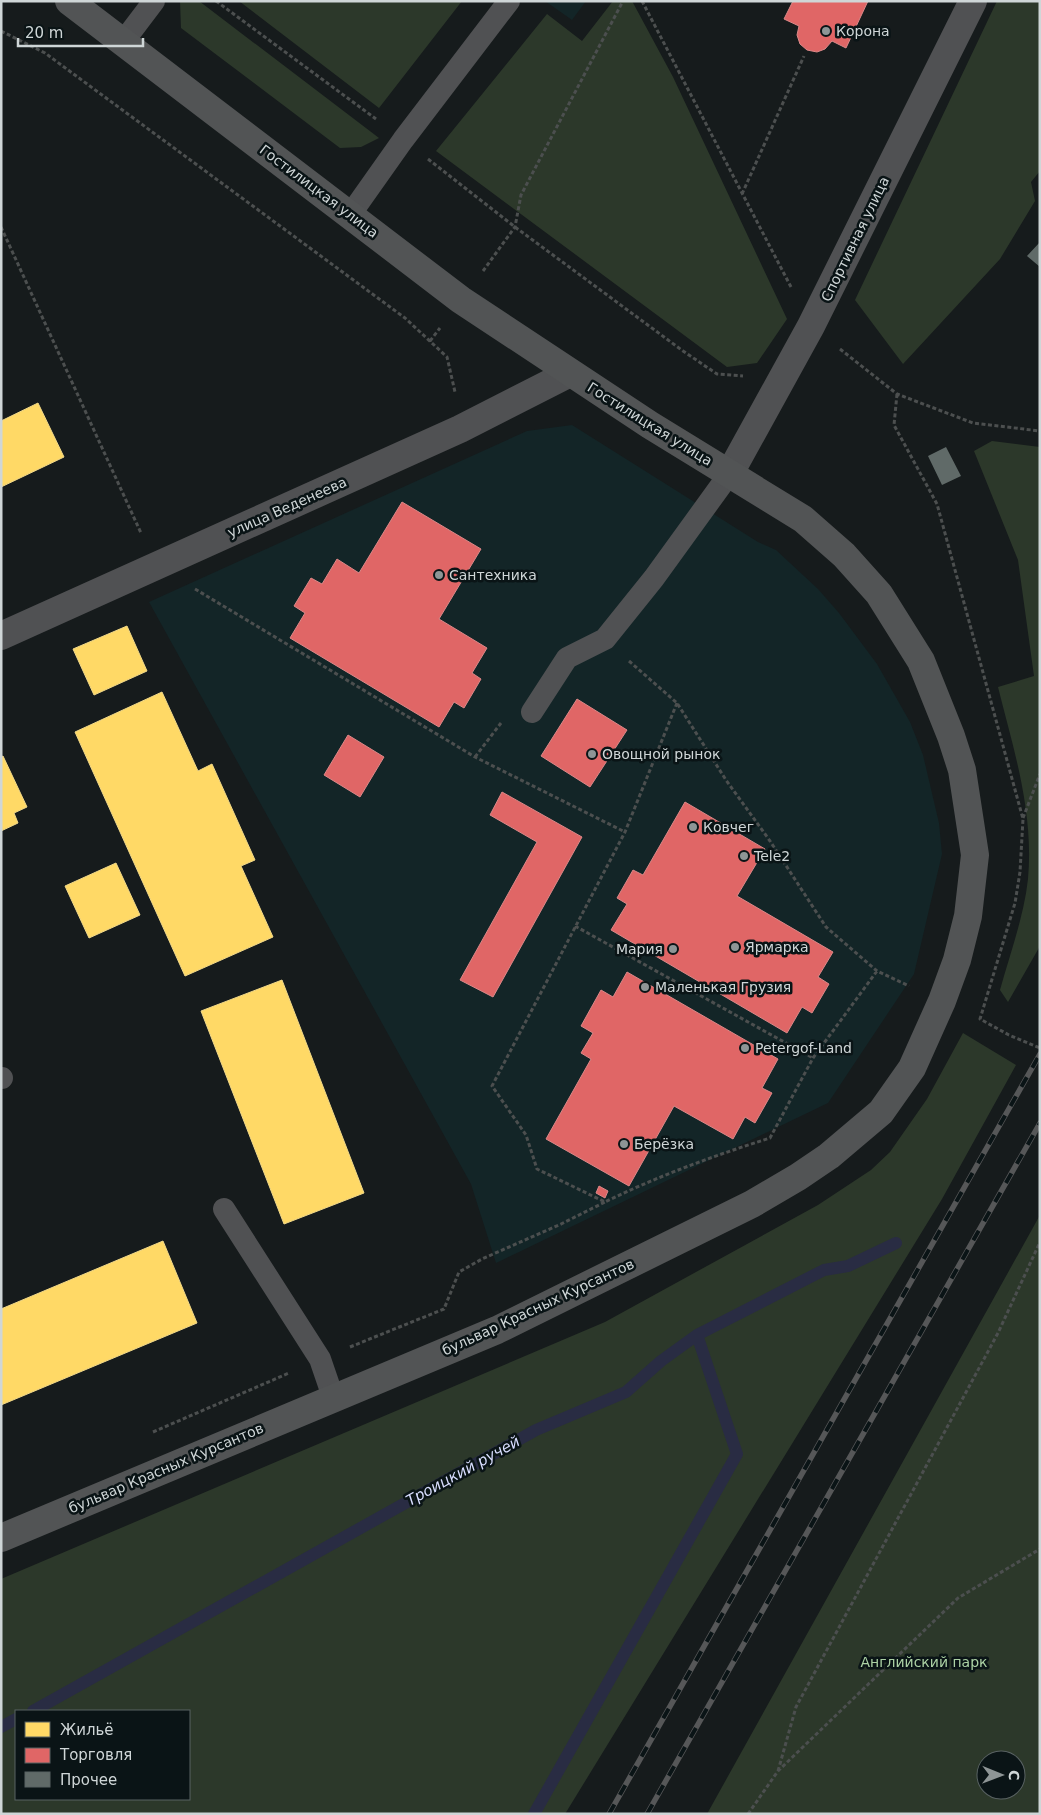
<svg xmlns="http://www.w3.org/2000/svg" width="1041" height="1815" font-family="'DejaVu Sans',sans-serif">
<rect width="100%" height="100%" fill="#161b1c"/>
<path fill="#132527" d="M545,1H586L572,20Z
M572,425L758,542L776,550L818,589L839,613L877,664L910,722L923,755L939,823L942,854L914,974L828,1103L496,1263L471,1184L149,602L527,431Z"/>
<path fill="#2c382a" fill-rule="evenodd" d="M180,1H199L379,138L361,147L340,148L181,28Z
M239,1H462L379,108Z
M613,1H632L673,77L787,319L757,363L727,367L436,151L547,14L582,41Z
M997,1H1040V171L1031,182L1035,201L1000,259L903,364L855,300Z
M992,441L1040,447V946L1008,1002L1000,990C1010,954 1024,916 1028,879C1034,812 1014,751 998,687L1034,676L1018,560L974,451Z
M963,1033L1016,1065L942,1199L565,1814H1V1579L605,1322L818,1205L871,1170L890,1152L927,1099ZM189,1711V1799H16V1711Z
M1040,1215V1814H707ZM986,1760H1016V1790H986Z"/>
<path fill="#ffd966" stroke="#f1d888" d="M38,403L64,457L1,487V421Z
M127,626L147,671L94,695L73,649Z
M162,692L198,771L212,764L255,860L241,866L273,937L185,976L75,732Z
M3,756L27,807L14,813L18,823L1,831V757Z
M116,863L140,915L89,938L65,886Z
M282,980L364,1193L284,1224L201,1011Z
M163,1241L197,1323L1,1405V1309Z"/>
<path fill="#e06666" stroke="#db8888" d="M793,1H868L846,48L832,41L825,49L817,52L807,50L800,44L797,35L799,26L784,19Z
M402,502L481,549L439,619L487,648L472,673L481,679L464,708L454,702L439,727L290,638L305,613L294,606L311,578L322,584L337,559L359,573Z
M577,699L627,730L590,787L541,756Z
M348,735L384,757L360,797L324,775Z
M502,792L582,837L493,997L460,980L537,842L490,815Z
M685,802L765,849L737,896L833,952L818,977L829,984L812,1013L802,1007L787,1033L611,930L627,904L617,898L633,870L643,875Z
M627,972L778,1059L762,1088L772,1093L755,1123L745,1117L733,1139L674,1106L629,1186L546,1139L591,1059L581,1053L593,1033L581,1026L601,990L613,997Z
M599,1186L608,1191L605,1198L596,1193Z"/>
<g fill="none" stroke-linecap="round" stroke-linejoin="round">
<path stroke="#292c43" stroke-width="12" d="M33,1711L536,1430L626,1392L661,1361L697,1335L824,1270L848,1266L896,1243
M1,1727L16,1719
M534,1814L737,1454L697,1335"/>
</g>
<path fill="#606a68" d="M1040,242V267L1027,256Z
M946,447L961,476L942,485L928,456Z"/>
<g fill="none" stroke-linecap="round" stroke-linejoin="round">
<path stroke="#4c4f4f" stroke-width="3" stroke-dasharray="4 2.5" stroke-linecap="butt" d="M216,1L376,119
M642,1L791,287
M1,31L45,53L405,318L447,357L455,392
M428,159L515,227L683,351L717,374L743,376
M742,194L804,56
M1,227L141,533
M483,271L515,227L521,195L623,1
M430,341L440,328
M840,349L897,394L973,423L1040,431
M897,394L894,425L937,504L1023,819L1020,872L1015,903L980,1019L1009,1035L1040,1048
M195,589L475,757L625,832
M629,661L677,703L726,780L770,841L826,927L877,971L909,986
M677,703L625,832L492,1086L526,1135L537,1169L605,1202C658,1176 713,1156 770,1138L813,1058L877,971
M475,757L501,723
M1023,818L1040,774
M575,926L813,1058
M350,1347L444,1309L459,1272L482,1259L559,1225L605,1202
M153,1432L289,1373
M778,1771L796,1707L998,1333L1040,1242
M748,1814L778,1771L958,1598L1040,1549"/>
<path stroke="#505153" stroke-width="22" d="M123,42L154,1
M350,215L403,140L509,1
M532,712L567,658L605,639L654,578L730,473
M1,1078H2
M224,1209L320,1359L333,1397"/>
<path stroke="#505153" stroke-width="28" d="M730,473L811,326L973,1
M1,636L460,429L570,373"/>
<path stroke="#525455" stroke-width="28" d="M1,1538L497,1330L752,1204L798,1177L829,1156L881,1112L912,1068L942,1001L957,960L968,916L975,855L962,770L951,736L921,661L879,594L844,555L803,519L650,425L461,300L69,1"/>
<g stroke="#565758" stroke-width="5.5">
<path id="rail" d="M609,1814L1040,1054
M647,1814L1040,1123"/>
</g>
<use href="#rail" stroke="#0a1416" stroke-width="4" stroke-dasharray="11" stroke-linecap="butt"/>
</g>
<g fill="#8e9596" stroke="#0a1416" stroke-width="2">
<circle cx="826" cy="31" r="5"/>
<circle cx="439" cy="575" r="5"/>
<circle cx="592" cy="754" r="5"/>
<circle cx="693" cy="827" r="5"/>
<circle cx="744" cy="856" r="5"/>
<circle cx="735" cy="947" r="5"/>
<circle cx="673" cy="949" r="5"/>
<circle cx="645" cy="987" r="5"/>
<circle cx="745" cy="1048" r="5"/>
<circle cx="624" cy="1144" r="5"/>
</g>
<g text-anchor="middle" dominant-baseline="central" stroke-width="5" stroke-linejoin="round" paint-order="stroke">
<g font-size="14" fill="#cfd6d7" stroke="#0a1416" text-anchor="start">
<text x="836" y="31">Корона</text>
<text x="449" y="575">Сантехника</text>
<text x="602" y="754">Овощной рынок</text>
<text x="703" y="827">Ковчег</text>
<text x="754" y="856">Tele2</text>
<text x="745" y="947">Ярмарка</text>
<text x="663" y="949" text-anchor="end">Мария</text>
<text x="655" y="987">Маленькая Грузия</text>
<text x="755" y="1048">Petergof-Land</text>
<text x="634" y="1144">Берёзка</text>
</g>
<g font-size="14" fill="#cfd6d7" stroke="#0a1416">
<text transform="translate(319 191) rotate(37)">Гостилицкая улица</text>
<text transform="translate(855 239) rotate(-64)">Спортивная улица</text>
<text transform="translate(650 424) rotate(32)">Гостилицкая улица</text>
<text transform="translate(287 507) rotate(-24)">улица Веденеева</text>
<text transform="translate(538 1307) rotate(-25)">бульвар Красных Курсантов</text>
<text transform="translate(166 1468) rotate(-23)">бульвар Красных Курсантов</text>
</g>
<g font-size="14" fill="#add3a5" stroke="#0a1416">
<text x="924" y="1662">Английский парк</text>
</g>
<g font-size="15" font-style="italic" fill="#d9deff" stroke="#0a1416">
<text transform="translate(463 1471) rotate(-29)">Троицкий ручей</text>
</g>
</g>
<rect width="1041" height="1815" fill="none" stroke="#cfd6d7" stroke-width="5"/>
<rect x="15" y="1710" width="175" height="90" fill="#0a1416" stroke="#596263"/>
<rect x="25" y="1722" width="25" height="15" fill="#ffd966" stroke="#596263"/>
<text x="60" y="1735" font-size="15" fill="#cfd6d7">Жильё</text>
<rect x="25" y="1748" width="25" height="15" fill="#e06666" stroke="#596263"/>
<text x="60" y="1760" font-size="15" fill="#cfd6d7">Торговля</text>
<rect x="25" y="1772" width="25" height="15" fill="#606a68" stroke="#596263"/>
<text x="60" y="1785" font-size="15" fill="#cfd6d7">Прочее</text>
<g transform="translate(1001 1775) rotate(91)"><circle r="24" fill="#0a1416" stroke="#596263"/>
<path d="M0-4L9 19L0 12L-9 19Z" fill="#8e9596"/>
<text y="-8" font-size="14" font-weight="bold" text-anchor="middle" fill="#cfd6d7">С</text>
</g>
<path d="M18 38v8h125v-8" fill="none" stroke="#cfd6d7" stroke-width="2.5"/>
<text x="25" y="38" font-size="15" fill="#cfd6d7" stroke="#0a1416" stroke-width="4" paint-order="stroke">20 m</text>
</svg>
